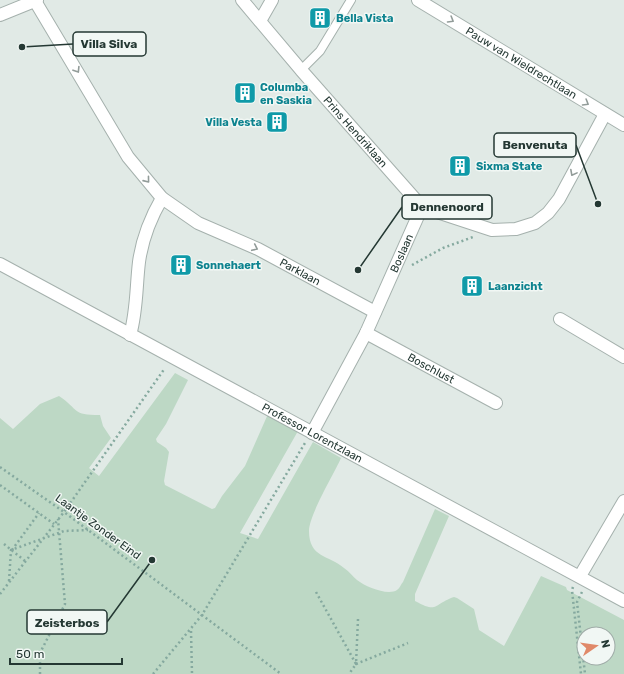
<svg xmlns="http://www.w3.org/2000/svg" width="624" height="674" font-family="Rubik,sans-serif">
<rect width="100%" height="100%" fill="#e1eae6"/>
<path fill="#bdd8c5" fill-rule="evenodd" d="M175,373L188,380L166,424L156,439L157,442L166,448L169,452L164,481L165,485L212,509L215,508L222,496L245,466L268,414L298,431L240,533L258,539L313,442L341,458C334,474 309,515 309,531C309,558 329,555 344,568C349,571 353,577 357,580C366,587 388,596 397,590C400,588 401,584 403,582L435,509L449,516L415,594V601C439,614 433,604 454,597L457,598L474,609L479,630L504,646L541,576L566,587L567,590L624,620V674H0V418L13,429L40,404L59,396C80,410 71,415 100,415L103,426L111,438L89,468L99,476ZM584,634H608V658H584Z"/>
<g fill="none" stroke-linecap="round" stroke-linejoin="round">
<g stroke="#a5b1ad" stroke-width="10">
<path id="service" d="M301,70L320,51L351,0"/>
</g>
<g stroke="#a5b1ad" stroke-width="14">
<g id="minor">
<path id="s1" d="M242,0L301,70L422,207"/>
<path id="s2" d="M418,0L624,125"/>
<path id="s3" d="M35,1L128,157L162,198L198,223L258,249L375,312"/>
<path d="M0,15L37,0"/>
<path d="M260,21L272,0"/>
<path d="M422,207L492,230L516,229L535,223L548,213L559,199L605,114"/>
<path id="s4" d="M0,264L624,601"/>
<path d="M560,319L624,357"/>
<path id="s5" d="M366,333L496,403"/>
<path d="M130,335C137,311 136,287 139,262C142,240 151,217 162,198"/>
<path id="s6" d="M312,433L366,333L422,207"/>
<path d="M580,576L624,501"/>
</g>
</g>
<path stroke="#85a99f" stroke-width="2.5" stroke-dasharray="2 3" stroke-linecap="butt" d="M412,265L443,248L473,237
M0,467L64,512L281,674
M0,485L54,524
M4,544L25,561
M12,550L39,513
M9,581L11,550L64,531L88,530
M573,587L572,590L581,674
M316,592L356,664L349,674
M582,592L577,602L585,674
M0,594L64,512L165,368
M358,619L356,664L408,643
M191,631L192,674
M40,674V653L65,604L58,519
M153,674L202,615L305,443"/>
<use href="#service" stroke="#fff" stroke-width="8"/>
<use href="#minor" stroke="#fff" stroke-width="12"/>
</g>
<defs><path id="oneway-chevron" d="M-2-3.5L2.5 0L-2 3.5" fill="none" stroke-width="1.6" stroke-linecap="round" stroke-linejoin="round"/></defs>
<g stroke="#929c99">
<use href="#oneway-chevron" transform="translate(451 20) rotate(31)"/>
<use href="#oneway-chevron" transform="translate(77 70) rotate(58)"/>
<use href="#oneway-chevron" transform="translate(586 103) rotate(31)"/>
<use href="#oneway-chevron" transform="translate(573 173) rotate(118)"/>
<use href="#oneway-chevron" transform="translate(147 180) rotate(51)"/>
<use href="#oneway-chevron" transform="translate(255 248) rotate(25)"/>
</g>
<defs>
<g id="building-square" transform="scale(1.15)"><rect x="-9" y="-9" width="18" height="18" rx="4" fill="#0f9aa8" stroke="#f1f7f4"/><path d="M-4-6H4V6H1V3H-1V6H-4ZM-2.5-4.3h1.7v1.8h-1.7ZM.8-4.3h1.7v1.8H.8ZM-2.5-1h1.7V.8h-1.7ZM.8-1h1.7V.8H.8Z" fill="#fff"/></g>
</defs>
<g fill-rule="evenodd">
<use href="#building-square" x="320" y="18"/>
<use href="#building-square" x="245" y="93"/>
<use href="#building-square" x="277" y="122"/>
<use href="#building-square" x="460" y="166"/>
<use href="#building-square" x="181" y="265"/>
<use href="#building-square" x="472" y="286"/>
</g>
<g text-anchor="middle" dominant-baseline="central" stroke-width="3" stroke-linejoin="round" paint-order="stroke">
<g font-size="11" font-weight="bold" fill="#0d838f" stroke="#f1f7f4" text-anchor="start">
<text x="336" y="18">Bella Vista</text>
<text x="260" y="87">Columba<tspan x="260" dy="13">en Saskia</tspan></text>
<text x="262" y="122" text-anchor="end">Villa Vesta</text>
<text x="476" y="166">Sixma State</text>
<text x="196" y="265">Sonnehaert</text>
<text x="488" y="286">Laanzicht</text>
</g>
<g font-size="11" fill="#243833" stroke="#f1f7f4">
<text stroke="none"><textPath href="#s2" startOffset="121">Pauw van Wieldrechtlaan</textPath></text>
<text stroke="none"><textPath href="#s1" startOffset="174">Prins Hendriklaan</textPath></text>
<text stroke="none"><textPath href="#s6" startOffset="201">Boslaan</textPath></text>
<text stroke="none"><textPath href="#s3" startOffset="392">Parklaan</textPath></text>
<text stroke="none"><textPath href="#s5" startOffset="74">Boschlust</textPath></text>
<text stroke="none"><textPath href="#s4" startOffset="355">Professor Lorentzlaan</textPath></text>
<text transform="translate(98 527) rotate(36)">Laantje Zonder Eind</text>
</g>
</g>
<path fill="none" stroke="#243833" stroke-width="1.5" d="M22 47L73 44M598 204L576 145M358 270L402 207M152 560L107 622"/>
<g fill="#243833" stroke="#f1f7f4" stroke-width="1.5">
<circle cx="22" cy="47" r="4"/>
<circle cx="598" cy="204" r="4"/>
<circle cx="358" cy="270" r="4"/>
<circle cx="152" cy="560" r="4"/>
</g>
<g fill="#f1f7f4" stroke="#243833" stroke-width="1.5">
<rect x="73" y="32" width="73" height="24" rx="4"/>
<rect x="494" y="133" width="82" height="24" rx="4"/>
<rect x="402" y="195" width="90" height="24" rx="4"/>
<rect x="27" y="610" width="80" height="24" rx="4"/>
</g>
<g font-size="12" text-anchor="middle" font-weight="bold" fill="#243833">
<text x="109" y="48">Villa Silva</text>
<text x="535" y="149">Benvenuta</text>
<text x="447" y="211">Dennenoord</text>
<text x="67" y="627">Zeisterbos</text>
</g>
<g transform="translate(596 646) rotate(77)"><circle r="19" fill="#f1f7f4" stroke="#9faba7"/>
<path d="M0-3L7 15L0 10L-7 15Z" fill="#e08969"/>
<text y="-6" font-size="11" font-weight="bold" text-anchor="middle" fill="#243833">N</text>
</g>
<path d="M10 658v6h112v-6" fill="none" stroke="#243833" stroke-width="2"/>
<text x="16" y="658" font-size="12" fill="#243833" stroke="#f1f7f4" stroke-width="3" paint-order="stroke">50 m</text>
</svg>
